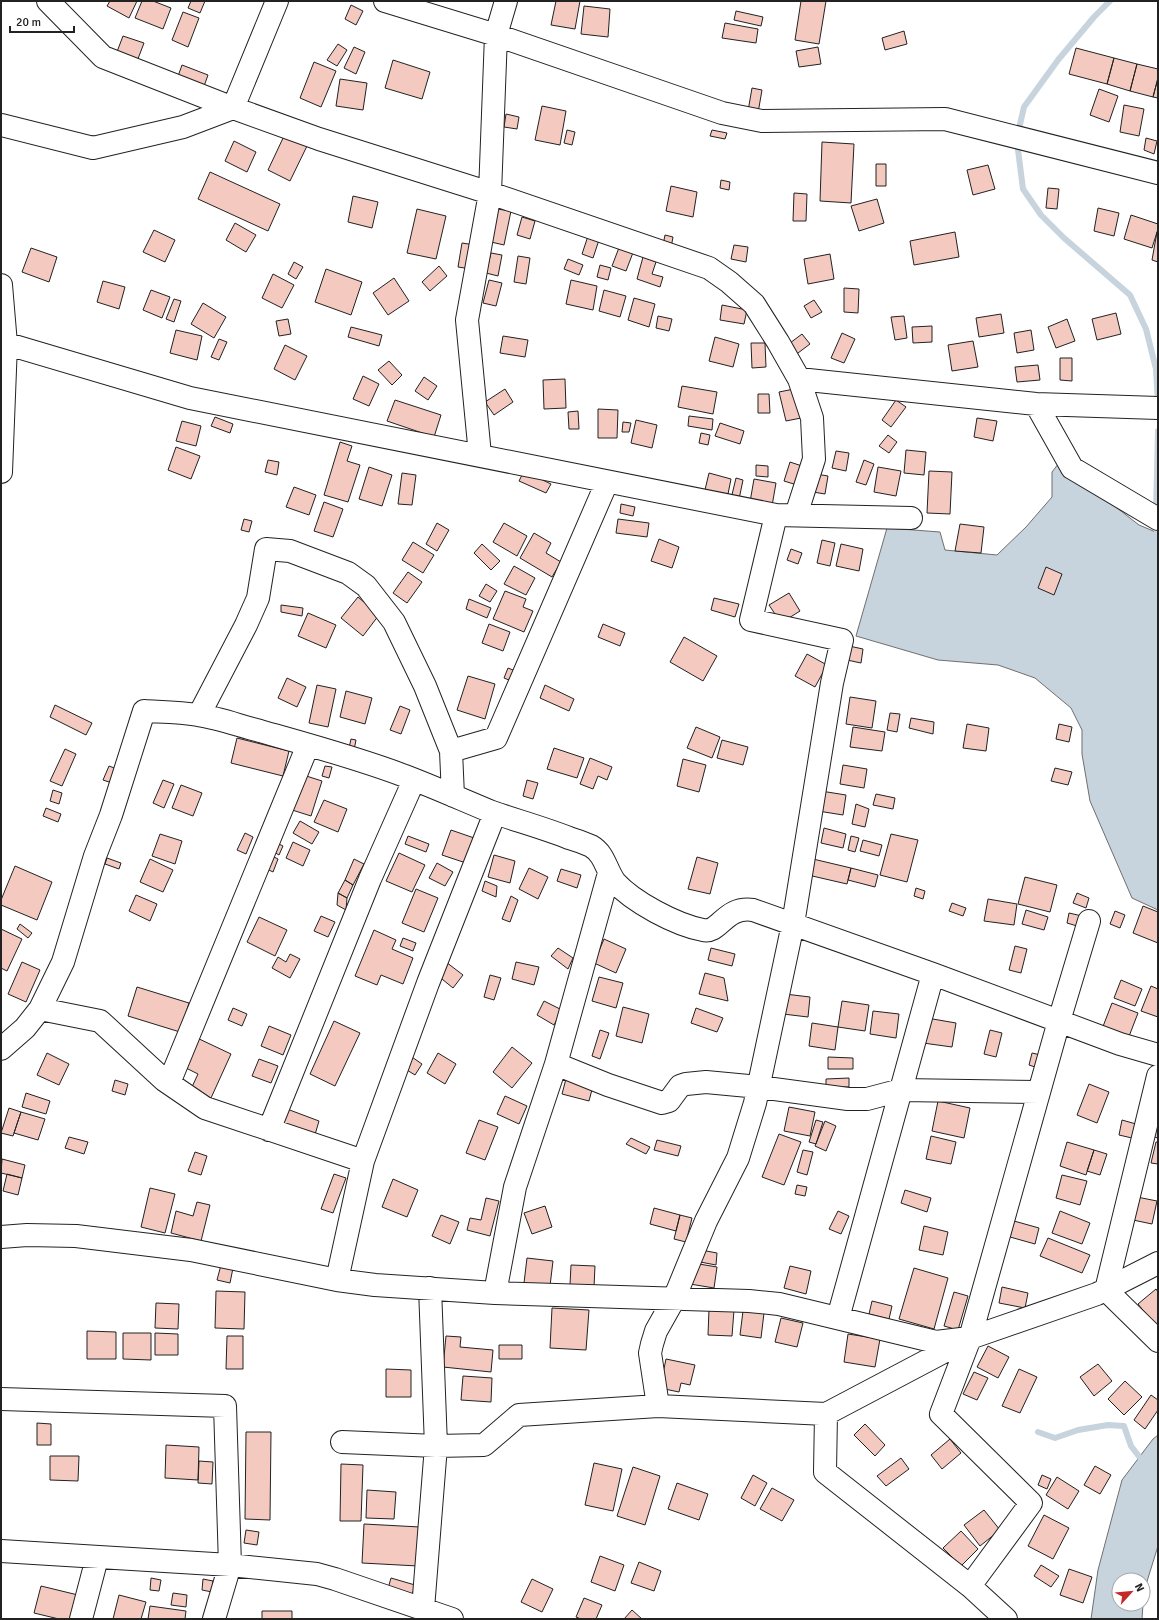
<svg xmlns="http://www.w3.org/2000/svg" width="1159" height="1620" font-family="Signika,sans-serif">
<rect width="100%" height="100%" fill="#fff"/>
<path fill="#c7d3dd" stroke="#6f6f6f" d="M1059,463L1139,525L1158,533V910L1132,898L1090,801L1082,754V730L1071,708L1035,678L998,665L938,660L856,636L887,528L940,532L945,550L997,555L1026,527L1052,497V472Z
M1158,1435V1546L1144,1591L1143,1599V1580H1119V1604H1143L1142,1619H1091L1098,1570L1122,1480L1153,1439Z"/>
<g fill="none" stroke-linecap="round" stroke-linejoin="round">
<path stroke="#c7d3dd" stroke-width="6" d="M1018,133L1024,107L1058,60L1094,17L1110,1
M1017,142L1023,189L1041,215L1064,238L1130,295L1146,329L1156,369L1158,404
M1156,513L1158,431
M1156,522L1158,540
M1038,1432L1055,1438L1078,1430L1108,1425L1124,1426L1131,1446L1144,1463L1158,1467"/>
</g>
<path fill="#f3c9c0" stroke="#222" d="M110,1H137L129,18L107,6Z
M142,1H153L171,8L163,29L135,18Z
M191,1H205L200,13L188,8Z
M556,1H580L575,29L551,25Z
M801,1H826L819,44L795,40Z
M351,5L363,11L356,25L345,19Z
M584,6L610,9L608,37L581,34Z
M736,11L763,17L761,26L734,20Z
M183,12L199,18L188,47L172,40Z
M725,23L758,29L756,43L722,38Z
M904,31L907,44L885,50L882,38Z
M123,36L144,43L136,64L115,57Z
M338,44L347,50L337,66L327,60Z
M354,47L365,52L356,74L344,68Z
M818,47L821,64L799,67L796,51Z
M1076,48L1114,58L1107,84L1069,74Z
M1114,58L1137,64L1130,91L1107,84Z
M393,60L430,72L422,99L385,88Z
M314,62L336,71L321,107L300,98Z
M1137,64L1158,69V78L1153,97L1130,91Z
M182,65L208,75L203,89L177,79Z
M1158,78V98L1153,97Z
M340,79L367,83L363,110L336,106Z
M752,88L762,90L758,113L748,111Z
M1099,89L1118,96L1109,122L1090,115Z
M1124,105L1144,109L1139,136L1120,132Z
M542,106L566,111L560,145L535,140Z
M506,114L519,117L517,129L504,127Z
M567,130L575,132L572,145L564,143Z
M712,130L727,133L725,139L710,136Z
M284,136L307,146L290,181L268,170Z
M1146,138L1157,141L1154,154L1144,150Z
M234,141L256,152L247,172L225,161Z
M822,142L854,144L851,203L820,201Z
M876,164H886V186H876Z
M988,165L995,189L973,195L967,170Z
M210,172L280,204L268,231L198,199Z
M721,180L730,182L729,190L720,188Z
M671,186L697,192L693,217L666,211Z
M1048,188L1059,189L1057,209L1046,208Z
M794,193L807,194L806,221H793Z
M353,196L378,202L372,228L348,222Z
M877,199L884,223L859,231L851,206Z
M1098,208L1119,213L1114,236L1094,231Z
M417,209L446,216L436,259L407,253Z
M497,209L511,211L504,245L491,242Z
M1131,215L1158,224V229L1152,248L1124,239Z
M522,217L535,221L530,239L517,235Z
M235,223L256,235L246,252L226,240Z
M154,230L175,240L165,262L143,252Z
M955,232L959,257L914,265L910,241Z
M1157,232L1158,233V262L1152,260Z
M665,235L673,237L671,248L663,245Z
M588,236L599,240L593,258L582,254Z
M462,243L475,245L471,269L458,267Z
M620,245L634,250L626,271L612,266Z
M734,245L748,247L746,262L731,259Z
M31,248L57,257L49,282L22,272Z
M491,253L502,255L498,276L486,273Z
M830,254L834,279L808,284L804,259Z
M518,256L530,258L526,284L514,282Z
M643,257L656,262L652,274L663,277L660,287L637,279Z
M568,259L583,265L579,275L564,269Z
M294,262L303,267L296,279L288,274Z
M600,265L611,268L608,280L597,277Z
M439,266L447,276L430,291L422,282Z
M326,269L362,282L351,315L315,302Z
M273,274L294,285L282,308L262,298Z
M394,278L409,301L388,315L373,293Z
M489,280L502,283L496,306L483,303Z
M571,280L597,286L593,310L566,304Z
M103,281L125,287L119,309L97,302Z
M844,288L859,289L858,313L844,312Z
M151,290L170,297L162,318L143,310Z
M604,290L626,296L620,317L599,311Z
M634,298L655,304L649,327L628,320Z
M174,299L181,301L174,322L166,319Z
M814,300L822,312L811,318L804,306Z
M203,303L226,317L214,338L191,324Z
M722,305L747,310L744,324L720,320Z
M1116,313L1121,334L1097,340L1092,319Z
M1001,314L1004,333L979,337L976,318Z
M658,316L672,319L669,331L656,328Z
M904,316L907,338L895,340L891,317Z
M288,319L291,334L279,336L276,321Z
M1067,319L1075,341L1056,348L1048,327Z
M932,326V342L913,343L912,327Z
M351,327L382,335L379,346L348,337Z
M176,330L202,336L197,360L170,353Z
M1031,330L1034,350L1017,353L1014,333Z
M842,333L855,339L844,363L831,358Z
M802,334L810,344L794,356L786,346Z
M503,336L528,340L525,357L500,353Z
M715,337L739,344L733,367L709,361Z
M219,339L227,342L219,360L211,357Z
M973,341L978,367L952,371L948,345Z
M751,343H765L766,367L752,368Z
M285,345L307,356L295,380L274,369Z
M1060,358H1072V381L1060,380Z
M389,361L402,375L392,385L378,370Z
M1038,365L1040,380L1017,382L1015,367Z
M363,376L379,384L369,406L353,399Z
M424,377L437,386L428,400L415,391Z
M565,379L566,408L544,409L543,380Z
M682,386L717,392L713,414L678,407Z
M505,389L513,402L494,415L485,402Z
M794,389L801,418L786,421L779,392Z
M758,394H769L770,413H758Z
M395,400L441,415L434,437L387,421Z
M896,400L906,407L891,427L882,420Z
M598,409L618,410L617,438H598Z
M578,411L579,429H569L568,412Z
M689,416L713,419L712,430L688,426Z
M215,417L233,424L230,433L211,426Z
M977,418L997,421L993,441L974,437Z
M636,420L657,425L652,448L631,443Z
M182,421L201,426L196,446L176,441Z
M623,422L631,423L629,432H622Z
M720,423L744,431L740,444L715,436Z
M701,433L710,435L708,445L699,443Z
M888,435L897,442L889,453L879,446Z
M340,442L352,446L347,461L360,465L348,502L324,495Z
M176,447L200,456L191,479L168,470Z
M906,450L926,452L924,475L904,473Z
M836,451L849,453L846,471L832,468Z
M268,460L279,462L277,475L265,472Z
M864,460L874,464L866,485L856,482Z
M790,462L802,466L797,485L784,481Z
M756,465L768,466V477L756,476Z
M369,467L392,475L382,506L359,499Z
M878,467L901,471L896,496L874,492Z
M524,471L551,484L546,493L519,481Z
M929,471L952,472L950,514L927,513Z
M402,473L416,475L412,505L398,504Z
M709,473L731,479L727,499L704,494Z
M816,474L828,476L825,494L813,492Z
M736,478L743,480L738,504L730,503Z
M754,479L776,483L772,506L750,502Z
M294,487L316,495L309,515L286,507Z
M324,502L343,509L333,537L314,531Z
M621,504L635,507L633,516L620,513Z
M244,519L252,521L249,532L241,530Z
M618,519L649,523L647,537L616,533Z
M437,523L449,530L437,551L426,544Z
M504,523L527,536L517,556L493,542Z
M960,524L984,527L981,553L955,551Z
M534,533L551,543L546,553L561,562L552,577L520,558Z
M659,539L679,547L672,568L651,561Z
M822,540L835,543L830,566L817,563Z
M413,542L434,555L423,573L402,560Z
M482,544L500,561L491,570L474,553Z
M841,544L863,549L859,571L836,566Z
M791,549L802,553L798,564L787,560Z
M514,566L535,578L526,595L504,584Z
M1046,567L1062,574L1054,595L1038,588Z
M408,572L422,582L407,603L393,593Z
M486,584L497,591L490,602L479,596Z
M505,591L526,599L523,607L533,611L524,632L493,619Z
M789,593L800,611L781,623L769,605Z
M358,597L379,615L363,636L341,618Z
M714,598L739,604L735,617L711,610Z
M469,599L491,608L487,618L466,609Z
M281,605L303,608L302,616L281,612Z
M308,613L336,625L326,648L298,636Z
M489,624L510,632L503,651L482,643Z
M603,624L625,633L620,646L598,637Z
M684,637L717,656L703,681L670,662Z
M849,646L863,649L861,663L847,660Z
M807,654L827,665L815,687L795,676Z
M508,668L518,672L514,682L504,678Z
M468,676L495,684L485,719L457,710Z
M287,678L306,687L297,707L278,698Z
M317,685L336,689L328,727L309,723Z
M545,685L574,699L569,711L540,698Z
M346,691L372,698L365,724L340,717Z
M850,697L876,701L872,728L846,724Z
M55,705L92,723L86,735L50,717Z
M400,706L410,710L401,734L390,730Z
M890,713L900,714L897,732L887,730Z
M911,718L934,722L933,734L909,728Z
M967,724L989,728L986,751L963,748Z
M1059,724L1072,727L1069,742L1056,739Z
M696,727L720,737L712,758L687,748Z
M853,727L885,732L882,751L850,747Z
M237,738L289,751L283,776L231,763Z
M351,739L356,740L354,750L349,748Z
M722,740L748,747L743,765L717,758Z
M554,748L584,758L577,778L547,769Z
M65,749L76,754L62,786L50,781Z
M590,758L612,767L607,780L598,776L593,789L580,784Z
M683,759L706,765L699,792L677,786Z
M843,765L867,769L864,788L840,784Z
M109,766L117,769L112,783L103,780Z
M325,766L332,767L329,778L322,776Z
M1055,768L1072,772L1068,785L1051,781Z
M300,774L322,781L311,816L289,809Z
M163,780L174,784L164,808L153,803Z
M527,780L538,783L533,799L523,796Z
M181,785L202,793L193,816L172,808Z
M53,790L62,793L59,804L50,801Z
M821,791L846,795L843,815L818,811Z
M876,794L895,798L893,809L873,805Z
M324,800L347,809L338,832L314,822Z
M856,804L869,809L865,827L852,824Z
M46,808L61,814L58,822L43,816Z
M300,821L319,832L312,844L293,833Z
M824,828L846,834L843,848L821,843Z
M451,830L477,839L469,864L442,855Z
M245,833L253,837L246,854L237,850Z
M160,834L182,841L175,864L152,856Z
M891,834L918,840L907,882L880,875Z
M408,836L429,844L426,852L405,844Z
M851,836L859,838L855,852L848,850Z
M863,840L882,845L879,856L860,851Z
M273,841L283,846L279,855L269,849Z
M293,842L310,850L303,866L286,858Z
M399,853L425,865L412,892L386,881Z
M268,854L278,859L273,872L263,867Z
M494,855L515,861L510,883L488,877Z
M697,857L718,863L710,894L688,889Z
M107,858L121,863L119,869L105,864Z
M150,859L173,870L163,892L140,882Z
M354,859L364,864L353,885L345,880Z
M813,859L851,868L847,884L808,875Z
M437,863L453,872L445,886L429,878Z
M15,866L52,882L37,920L1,905V900Z
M529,868L548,877L538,899L519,889Z
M851,868L878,875L875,887L848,880Z
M561,869L581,875L577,888L557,881Z
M1025,877L1057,885L1050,912L1018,904Z
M345,880L353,885L347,898L338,893Z
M485,881L497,886L496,897L482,891Z
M916,888L925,891L923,899L914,896Z
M416,889L438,898L424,932L402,923Z
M338,893L347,898L346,910L337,905Z
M1077,893L1089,898L1086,908L1073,903Z
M136,895L157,904L150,921L129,911Z
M511,896L518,900L510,922L502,919Z
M988,899L1017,904L1014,925L984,921Z
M952,903L966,908L963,916L949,911Z
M1143,906L1158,912V943L1133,933Z
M1026,910L1048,917L1044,930L1022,924Z
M1115,911L1125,915L1120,928L1110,924Z
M1069,913L1082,916L1077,926L1067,923Z
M321,916L335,922L328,937L314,931Z
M259,917L287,930L275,956L247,942Z
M20,924L32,933L28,938L17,929Z
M1,929L22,939L7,971L1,968Z
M374,930L396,940L392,949L413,958L403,984L381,975L377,985L355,976Z
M403,938L416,943L413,951L400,946Z
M604,939L626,949L616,973L594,963Z
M1015,946L1027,949L1021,973L1009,970Z
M558,948L573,958L568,969L551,956Z
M711,948L735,954L732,966L708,960Z
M290,954L300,959L290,978L272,968L278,957L286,962Z
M22,962L40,970L26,1002L8,994Z
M446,962L463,975L453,988L437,975Z
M516,962L539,967L534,985L512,979Z
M705,973L724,978L728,1001L699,994Z
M490,975L501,978L494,1000L484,997Z
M599,977L623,983L616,1008L592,1001Z
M1121,980L1142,989L1135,1006L1114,998Z
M1151,986L1158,989V1017L1141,1011Z
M137,987L189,1003L180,1032L128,1016Z
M785,994L810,997L808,1017L783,1014Z
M544,1001L562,1010L554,1025L537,1015Z
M842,1001L869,1005L865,1031L838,1027Z
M1112,1003L1138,1013L1128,1039L1102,1029Z
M623,1007L649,1014L642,1043L616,1036Z
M233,1008L247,1014L242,1026L228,1020Z
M696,1008L723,1018L717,1032L691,1023Z
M873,1011L899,1014L896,1038L870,1034Z
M927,1018L956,1023L952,1047L923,1043Z
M334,1021L360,1033L335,1086L310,1074Z
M812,1023L838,1027L835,1050L809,1046Z
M269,1026L291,1035L283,1055L261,1046Z
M600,1030L609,1033L600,1059L592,1056Z
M990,1030L1002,1033L996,1057L984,1054Z
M195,1037L231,1054L211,1098L191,1089L198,1074L182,1066Z
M512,1047L532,1063L512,1088L493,1072Z
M47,1053L69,1064L59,1085L37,1075Z
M438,1053L456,1064L445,1084L427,1073Z
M1032,1053L1045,1056L1041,1069L1029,1065Z
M409,1055L422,1064L415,1075L402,1067Z
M828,1057L853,1058V1069H828Z
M259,1059L278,1066L271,1083L252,1076Z
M567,1075L594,1082L589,1101L562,1094Z
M849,1078V1087H826V1079Z
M115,1080L128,1084L125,1095L112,1091Z
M1089,1084L1109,1092L1097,1123L1077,1115Z
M26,1093L50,1101L46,1114L22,1107Z
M505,1096L527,1106L519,1124L497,1114Z
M938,1101L970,1108L964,1138L932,1131Z
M789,1107L815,1112L810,1136L784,1131Z
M9,1108L21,1112L13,1136L1,1133Z
M287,1109L319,1121L314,1138L280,1127Z
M21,1112L45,1119L38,1140L14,1133Z
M479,1120L498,1127L485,1160L466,1153Z
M816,1120L823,1122L816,1144L809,1142Z
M1122,1120L1136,1124L1132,1138L1119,1135Z
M825,1121L836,1126L826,1151L815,1146Z
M1157,1123H1158V1138L1154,1137Z
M779,1134L801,1142L784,1185L762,1177Z
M931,1136L956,1142L951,1164L926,1159Z
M69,1137L88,1142L84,1154L65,1148Z
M631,1138L650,1147L646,1154L626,1144Z
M657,1140L681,1146L678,1156L654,1150Z
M1067,1142L1094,1150L1086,1175L1060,1166Z
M1156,1142H1158V1164L1151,1163Z
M803,1150L813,1152L807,1175L797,1172Z
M1094,1150L1107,1154L1100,1175L1087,1171Z
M195,1152L207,1156L201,1175L188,1171Z
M2,1159L25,1165L22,1178L1,1173Z
M7,1174L22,1178L18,1195L3,1191Z
M334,1174L346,1178L333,1213L321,1209Z
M1062,1175L1087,1181L1080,1205L1056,1198Z
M393,1179L418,1190L407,1217L382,1207Z
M797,1185L807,1187L805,1196L795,1194Z
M150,1188L175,1194L165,1233L141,1227Z
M905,1190L931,1198L927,1212L901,1203Z
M1137,1197L1157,1201L1152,1224L1133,1220Z
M486,1198L499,1201L490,1236L467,1230L470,1218L481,1220Z
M197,1202L210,1205L201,1241L171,1233L176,1211L193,1216Z
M545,1206L552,1227L532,1234L524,1213Z
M654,1208L680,1215L676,1231L650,1224Z
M838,1211L849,1216L841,1234L829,1229Z
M1060,1211L1090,1223L1082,1244L1052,1233Z
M441,1215L459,1222L450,1244L432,1236Z
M680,1215L692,1218L686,1242L674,1239Z
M1014,1221L1039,1228L1035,1244L1010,1237Z
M924,1226L948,1232L943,1255L919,1250Z
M1048,1238L1090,1255L1082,1273L1040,1256Z
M696,1249L717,1253L716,1265L695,1261Z
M527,1258L553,1261L550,1286L524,1283Z
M693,1263L717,1267L714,1288L690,1284Z
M221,1265L233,1268L230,1283L217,1280Z
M571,1265L595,1266L594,1287L570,1285Z
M790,1266L811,1271L806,1294L784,1288Z
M914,1268L948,1278L934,1329L899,1319Z
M1002,1287L1028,1293L1025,1308L999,1303Z
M1156,1289L1158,1292V1329L1138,1304Z
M216,1291L245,1292L244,1329L215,1328Z
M954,1292L968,1296L958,1330L944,1326Z
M872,1301L892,1306L889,1319L869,1314Z
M156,1303L179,1304L178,1329L155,1328Z
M552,1308L589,1310L586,1350L550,1348Z
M709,1309L734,1310L732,1336L708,1335Z
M743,1311L764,1313L761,1338L740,1335Z
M781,1318L803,1323L797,1347L775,1342Z
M87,1331L116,1332V1359H87Z
M123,1333H151V1360L123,1359Z
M155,1333L178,1334V1355H155Z
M848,1334L880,1339L875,1367L844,1362Z
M227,1336H243V1369H226Z
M446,1336L461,1337L460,1347L493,1350L491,1372L443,1367Z
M499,1345H522V1359H499Z
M988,1346L1009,1357L998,1378L977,1367Z
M666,1359L695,1365L690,1385L681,1383L679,1392L660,1388Z
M1098,1364L1112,1381L1094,1396L1080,1377Z
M386,1369L411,1370V1397H386Z
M1019,1369L1037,1377L1020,1413L1002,1406Z
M974,1372L988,1378L977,1400L963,1394Z
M463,1376L492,1378L491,1402L461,1400Z
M1125,1381L1142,1397L1124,1415L1108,1399Z
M1151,1395L1158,1400V1410L1145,1429L1134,1420Z
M37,1423L51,1424V1445H37Z
M865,1424L885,1445L875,1456L854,1435Z
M246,1432H271L270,1520L245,1519Z
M950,1439L961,1453L942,1469L931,1455Z
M166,1445L199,1447L198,1480L165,1478Z
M50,1456H79L78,1481L50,1480Z
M901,1458L909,1469L886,1486L877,1476Z
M199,1461L213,1462L212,1484L198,1483Z
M594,1463L622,1469L613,1511L585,1505Z
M341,1464L363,1465L361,1521H340Z
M1095,1466L1111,1475L1100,1494L1084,1485Z
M633,1467L660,1476L645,1525L617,1516Z
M753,1475L767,1483L755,1506L741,1498Z
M1042,1475L1051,1479L1047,1489L1038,1485Z
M1057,1477L1079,1491L1068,1509L1046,1495Z
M677,1483L708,1494L699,1520L668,1509Z
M772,1488L794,1500L782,1521L760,1509Z
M367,1490L396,1492L394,1519L366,1518Z
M984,1510L1000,1530L980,1546L964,1525Z
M1044,1515L1069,1528L1053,1559L1028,1546Z
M364,1524L420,1527L418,1566L362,1563Z
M246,1530L259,1532L257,1545L244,1543Z
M961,1531L978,1549L961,1566L943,1548Z
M600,1556L624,1565L615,1591L591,1582Z
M639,1562L661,1571L654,1591L631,1583Z
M1041,1565L1059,1576L1051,1587L1034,1576Z
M1069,1569L1092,1577L1083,1603L1060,1595Z
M151,1578L161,1580L159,1591L150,1590Z
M391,1578L415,1585L411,1599L387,1592Z
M203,1579L213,1581L212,1592L202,1590Z
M532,1579L553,1589L542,1612L521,1602Z
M41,1586L78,1595L72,1619H59L34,1613Z
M173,1593L187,1595L186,1607L171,1605Z
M119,1595L146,1602L141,1619H113Z
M584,1598L602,1605L596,1619H581L576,1617Z
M150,1606L186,1611L185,1619H148Z
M632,1610L642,1619H624Z
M262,1611H292V1619H262Z"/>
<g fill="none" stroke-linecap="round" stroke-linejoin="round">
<g stroke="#222" stroke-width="24">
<path id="minor" d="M48,1L103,57L233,108L319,139L490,193L709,268L729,282L754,304L778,342L799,379L1036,404L1158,408
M385,1L496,35L722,113L762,121L945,119L1158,173
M1,125L93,148L183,127L233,108L277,1
M1,285L6,344L1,472
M1,342L190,398L776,515L911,518
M1036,404L1072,468L1158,519
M480,455L467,320L490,193L496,35L506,1
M796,515L814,459L812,418L799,379
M199,715L246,625L258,598L266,549L290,551L348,573L366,586L394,622L425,686L451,751L453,796
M451,751L496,738L607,482
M609,873L556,1064L608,1085L662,1103L669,1101L680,1086L686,1084L706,1082L759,1087L848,1099H867L901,1090L1039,1092
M1,1049L25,1028L40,1009
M1158,1076L1106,1290L1158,1341
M169,1083L308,745
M269,1130L370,879L414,780
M363,1161L205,1108L164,1080L100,1021L40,1009L63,962L95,856L111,815L144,711C162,712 180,712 198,715C219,718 240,726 260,731C309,745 358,758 405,776C434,787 463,800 492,812C518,821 544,828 569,838C576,840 584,843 591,846C605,854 606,870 615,882C633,902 676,925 703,930C720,934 724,906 753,910L933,974L1120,1044L1158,1055
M1,1237L27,1235L76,1236L191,1250L337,1280L375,1285L495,1293L515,1187L556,1064
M337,1280L363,1161L428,983L495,813
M495,1293L749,1301L779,1304L936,1342L961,1339
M838,1318L933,974
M1,1399L225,1406L230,1565L214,1619
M658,1406L650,1353L652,1344L656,1331L674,1299L706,1221L738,1158L755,1103L793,924L832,683L842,640L751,620L776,515
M826,1414L825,1472L970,1586L1006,1619
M342,1442L436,1446L484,1445L519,1415L658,1406L826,1414L970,1338L1097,1294L1158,1263
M1,1551L230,1565L317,1574L335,1579L452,1619
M970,1586L1031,1503L941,1414L970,1338L1059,1021L1089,921
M423,1609L436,1446L430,1288
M81,1619L97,1558"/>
</g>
<use href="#minor" stroke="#fff" stroke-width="22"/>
</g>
<rect width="1159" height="1620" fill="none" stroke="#222222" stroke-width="4"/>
<g transform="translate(1131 1592) rotate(63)"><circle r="19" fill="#ffffff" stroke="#a7a7a7"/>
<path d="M0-3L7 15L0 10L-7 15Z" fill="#c62828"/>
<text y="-6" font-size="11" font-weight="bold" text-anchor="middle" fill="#222222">N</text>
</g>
<path d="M10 26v6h64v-6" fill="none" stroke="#222222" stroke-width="2"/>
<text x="16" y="26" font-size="12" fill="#222222" stroke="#ffffff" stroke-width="3" paint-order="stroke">20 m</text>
</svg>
